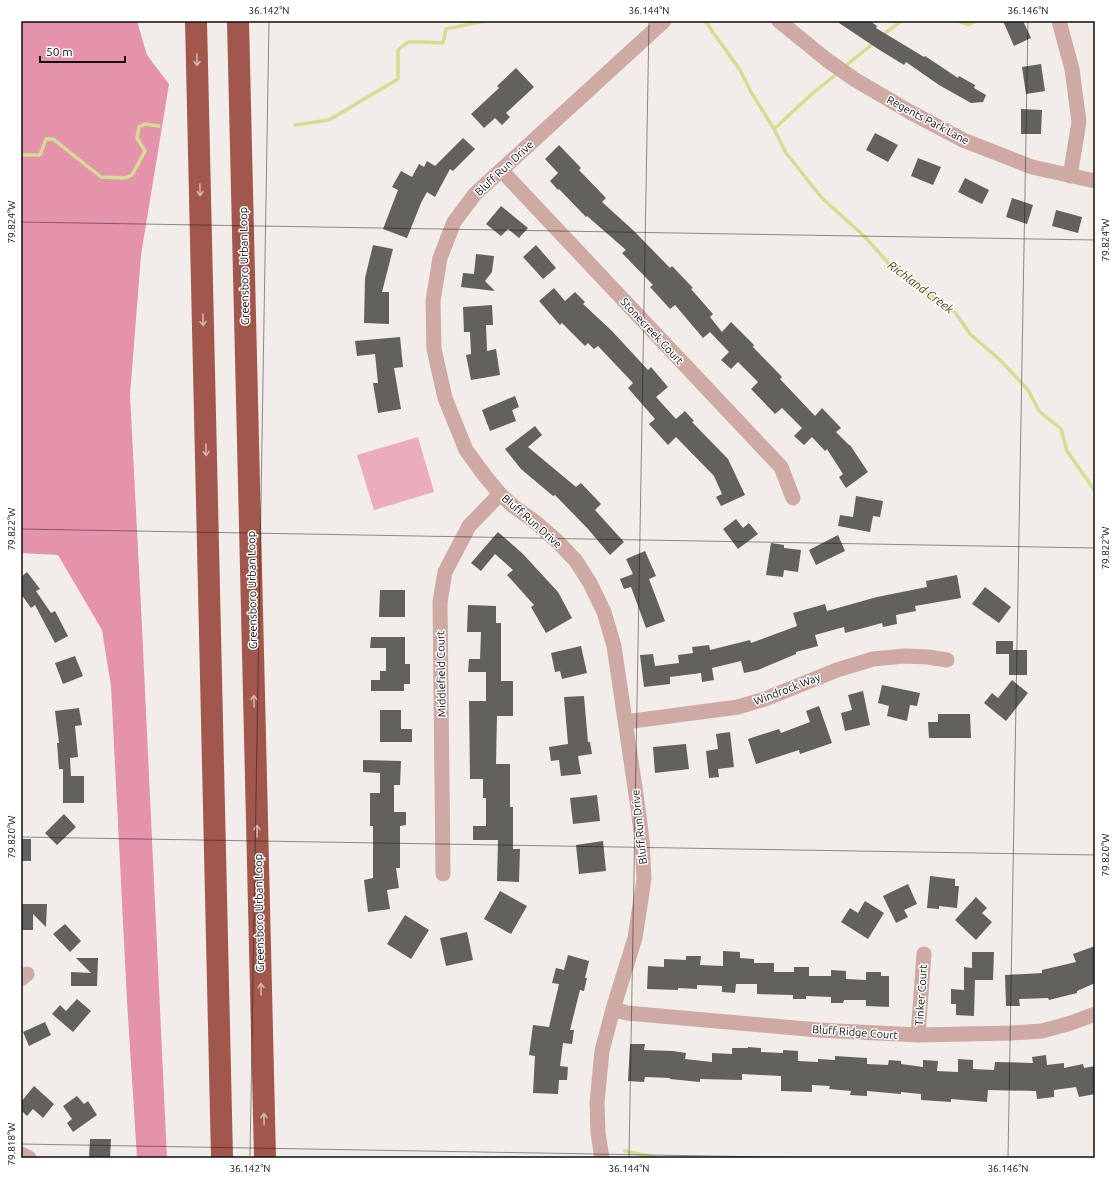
<svg xmlns="http://www.w3.org/2000/svg" width="1116" height="1179" font-family="Ubuntu,sans-serif">
<rect width="100%" height="100%" fill="#f2ede9"/>
<path fill="#edacbe" d="M418,437L434,492L374,510L357,455Z"/>
<path fill="#e493ab" d="M21,21H137L147,55L169,84L141,255L130,395L142,627L167,1158H137L127,1001L111,686L102,630L58,555L21,553Z"/>
<g fill="none" stroke-linecap="round" stroke-linejoin="round">
<path stroke="#d4de90" stroke-width="3.5" d="M705,21L740,70L751,92L774,129L786,153L822,198L864,236L891,266L955,312L970,334L999,359L1028,390L1039,411L1061,429L1067,451L1095,491
M958,21L968,25L976,21
M883,35L901,21
M844,67L875,42
M295,125L329,120L398,79V50L408,42H424L443,43L446,29L485,21
M774,129L813,93L838,73
M21,155H40L46,139H53L101,177L125,178L132,175L145,151L137,138L139,127L145,124L159,126
M625,1151L659,1158"/>
</g>
<path fill="#63615d" d="M836,21H870L877,26L876,28L924,57L925,56L958,78L959,76L975,85L974,88L986,95L983,102L971,103L939,85L906,62L904,65L878,49Z
M1003,21H1023L1031,38L1014,46Z
M1041,64L1045,91L1026,94L1022,67Z
M516,68L534,87L506,113L510,117L502,125L495,118L484,128L471,114L499,88L497,86Z
M1021,109L1042,110L1041,134H1021Z
M875,133L898,145L888,162L866,150Z
M463,138L475,149L453,171L450,169L435,197L427,192L421,203L407,238L383,229L398,190L392,187L401,171L412,177L419,164L424,167L427,161L435,166Z
M559,145L581,168L579,170L606,198L602,202L634,231L670,268L672,266L693,288L691,289L713,314L710,317L722,332L731,322L754,345L753,347L782,377L780,379L815,416L822,408L841,428L836,432L849,445H850L868,472L846,488L839,477L843,474L827,449L825,451L812,437L804,445L794,436L802,428L782,408L775,414L751,389L758,382L738,362L731,369L721,360L729,352L710,332L703,338L675,305L670,309L650,287L653,285L622,253L626,250L587,216L586,217L559,189L558,190L550,181L558,173L545,159Z
M918,158L941,167L933,185L911,176Z
M965,178L989,190L982,204L958,192Z
M1012,198L1033,205L1027,224L1006,217Z
M501,206L528,228L519,238L508,229L501,236L486,224Z
M1056,210L1082,217L1078,233L1052,226Z
M373,245L393,249L382,292H389V324L364,323L365,278Z
M536,245L556,268L543,279L523,257Z
M476,254L494,256L492,272L485,281L495,291L461,287L463,273L474,274Z
M554,288L565,301L575,292L585,302L583,304L612,331L648,370L651,367L668,387L656,397L676,419L685,411L694,421L692,422L728,459L745,495L721,506L716,497L722,494L714,476L676,437L668,445L649,424L655,419L628,388L633,383L598,346L594,349L588,343L585,346L562,323L560,325L539,301Z
M492,305L493,325H486L487,351L496,349L500,375L471,380L466,355L471,354L470,332H464L463,307Z
M400,337L403,367L394,368L401,409L378,413L373,383H378L375,354L357,356L355,341Z
M515,396L519,407L512,410L516,421L490,431L482,410Z
M535,426L542,435L528,447L576,487L581,483L601,504L595,510L624,542L610,555L588,529L555,495L553,496L521,469L505,449Z
M856,496L883,501L880,517L873,516L870,532L838,526L840,515L853,517Z
M736,519L743,528L749,523L758,534L738,549L723,529Z
M498,532L523,554L558,592L572,618L546,633L531,607L534,605L507,575L513,570L495,554L481,571L471,563Z
M838,535L845,551L816,565L809,550Z
M771,543L784,545V548L801,550L798,572L784,570L783,577L766,575Z
M645,551L656,576L649,579L665,621L646,628L631,587L624,589L620,579L633,574L626,559Z
M27,572L40,589L36,591L51,613L55,611L68,636L55,643L35,605L31,608L21,594V577Z
M957,575L961,598L915,606L916,611L896,615L897,624L883,627L882,623L845,633L844,627L815,635L818,646L796,652V654L758,670L744,673L741,661L712,668L714,680L702,682L701,673L670,677V684L644,687L640,655L653,654L655,666L679,663L678,655L693,653L692,647L709,645L710,650L750,640L751,643L797,626L793,613L825,604L827,611L877,597L927,587L926,581Z
M985,587L1011,607L999,623L972,604Z
M380,590H405V617H379Z
M468,605L496,606V623H501V681H513V716H497L496,764H510V807H513V849H520L519,882L497,881L498,840H473V826H486V798H483V779H470L469,701H486V672H468L469,659H480L481,632H467Z
M371,637H405V664H410V684H404V691H371V680H380V671H386V648H370Z
M996,641H1013V650H1027V675H1009V654H996Z
M581,646L587,673L562,679L560,671L555,672L551,653Z
M75,656L83,676L63,684L55,663Z
M1012,680L1028,693L1006,721L984,703L992,693L998,698Z
M882,685L920,693L917,706L910,705L907,721L887,716L889,706L878,703Z
M863,691L870,725L845,731L841,713L852,710L848,695Z
M584,696L588,742H590L592,754L578,756L581,774L561,776L559,760L551,761L549,747L568,744L564,697Z
M819,706L832,743L800,754L799,750L756,764L748,739L779,729L781,733L810,722L806,711Z
M79,708L82,725L75,726L78,757L70,758L71,776H84V803H63V769H59L57,743H59L55,711Z
M380,710H401V729H412V742H380Z
M938,714H970L971,738H929L928,722H938Z
M730,732L734,767L718,769L719,777L709,778L706,751L718,749L716,734Z
M686,744L689,769L655,773L653,747Z
M363,760L401,761L400,785H394V812H406V825L400,826V868H396L399,888L387,890L390,909L368,912L364,880L373,878V826H370V793H380V773L363,772Z
M597,795L600,821L573,824L570,798Z
M64,814L76,827L57,845L45,833Z
M21,839H31V861H21Z
M603,841L606,871L579,874L576,845Z
M930,876L955,879V886H959L957,908L939,906V909L927,908Z
M908,884L917,904L904,910L908,917L896,923L883,896Z
M500,891L527,906L511,934L484,919Z
M976,897L987,908L982,913L992,922L976,940L955,920Z
M865,901L884,913L868,939L841,922L850,908L858,913Z
M21,904H47L46,927L33,914V930H21Z
M405,915L429,930L411,959L387,944Z
M65,924L81,941L70,952L53,934Z
M467,932L473,960L446,966L440,938Z
M1095,946V983L1077,991V993L1049,1000L1048,998L1019,999L1020,1006H1006L1005,975L1042,973V970L1076,962L1073,954Z
M723,951L740,952V958L754,959V963H774V972H794V967H809V976H831V970L846,971V979L866,980V972H881V976H889V1007L866,1006V1000H844L843,1003H831V997L806,996V999H793V995L757,994V984H736L735,993L722,992V986L697,985V989L678,988V990L647,989L648,966L664,967V959L686,960V956H701L700,965L723,966Z
M972,952H994L993,980H975L974,1016L956,1015V1004H951V989L964,990V967L972,968Z
M568,955L589,961L585,978H587L584,991L580,990L570,1030H574L572,1044L563,1043L560,1066L568,1067L567,1080H559L558,1094L533,1093L535,1056L529,1055L533,1025L549,1027L559,984L552,983L556,968L564,970Z
M76,958H98L97,986H71V972L91,973Z
M77,999L91,1011L73,1032L52,1014L60,1005L66,1011Z
M45,1022L51,1035L29,1046L23,1032Z
M630,1044H645L644,1050L673,1051L686,1053L685,1059L712,1062V1053L732,1054V1048H748V1047L761,1048V1052L783,1053V1050L798,1051V1061L818,1062V1059L835,1060V1056L867,1058V1064L888,1065L889,1060L901,1061V1064L923,1067V1060L938,1061L937,1071L958,1072V1059L973,1060V1069L994,1070L995,1062L1033,1063L1032,1057L1046,1055L1047,1065L1064,1063V1068L1083,1064L1084,1068L1095,1066V1094L1079,1097L1076,1087L1054,1090V1097L1037,1099L1036,1091L988,1090L987,1102L951,1099V1102L921,1100V1094L901,1092V1094L867,1091V1096L850,1095L851,1091L829,1089L830,1086L812,1085V1092L781,1091V1076L742,1074V1080L700,1079V1082L670,1079V1078L645,1077L644,1082L628,1081Z
M34,1086L54,1104L43,1118L33,1109L27,1116L21,1110V1102Z
M77,1096L84,1104L88,1101L97,1115L73,1132L67,1123L72,1119L63,1106Z
M90,1139H111L110,1158H89Z"/>
<g fill="none" stroke-linecap="round" stroke-linejoin="round">
<path stroke="#cfa9a3" stroke-width="15" d="M779,21L827,60L854,79L910,112L963,140L1032,167L1095,181
M1059,21L1072,69L1079,122L1070,176
M501,170L781,467L793,498
M625,722L738,707L765,699L837,670L873,659L904,656L928,657L947,660
M443,874L440,602L445,572L469,526L500,494
M21,979L27,974
M613,1009L627,1013L818,1030L918,1035L1012,1033L1042,1031L1071,1023L1095,1014
M918,1035L924,954
M21,1154L29,1158
M602,1158L598,1133L597,1103L602,1051L613,1009L635,938L644,879L642,840L638,808L614,646L604,612L590,583L576,561L557,541L534,521L513,506L500,494L485,476L466,450L445,398L434,349L433,301L440,258L454,222L475,194L664,21"/>
<path stroke="#a2574d" stroke-width="22" d="M196,21L222,1158
M238,21L265,1158"/>
</g>
<defs><path id="oneway-shaft" d="M-6 0H5M1.5-3L5.5 0L1.5 3" fill="none" stroke-width="1.6" stroke-linecap="round" stroke-linejoin="round"/></defs>
<g stroke="#d5b3af">
<use href="#oneway-shaft" transform="translate(197 60) rotate(89)"/>
<use href="#oneway-shaft" transform="translate(200 190) rotate(89)"/>
<use href="#oneway-shaft" transform="translate(203 320) rotate(89)"/>
<use href="#oneway-shaft" transform="translate(206 450) rotate(89)"/>
<use href="#oneway-shaft" transform="translate(254 701) rotate(-91)"/>
<use href="#oneway-shaft" transform="translate(257 831) rotate(-91)"/>
<use href="#oneway-shaft" transform="translate(261 989) rotate(-91)"/>
<use href="#oneway-shaft" transform="translate(264 1119) rotate(-91)"/>
</g>
<path fill="none" stroke="#0e0d0b" stroke-width="1" stroke-opacity="0.45" d="M21,222L1095,240M21,529L1095,548M21,837L1095,855M21,1144L825,1158M250,1158L269,21M629,1158L649,21M1008,1158L1028,21"/>
<g text-anchor="middle" dominant-baseline="central" stroke-width="3" stroke-linejoin="round" paint-order="stroke">
<g font-size="11" fill="#0e0d0b" stroke="#fff">
<text transform="translate(928 120) rotate(28)">Regents Park Lane</text>
<text transform="translate(504 168) rotate(-43)">Bluff Run Drive</text>
<text transform="translate(244 266) rotate(-91)">Greensboro Urban Loop</text>
<text transform="translate(652 331) rotate(47)">Stonecreek Court</text>
<text transform="translate(532 521) rotate(41)">Bluff Run Drive</text>
<text transform="translate(252 590) rotate(-91)">Greensboro Urban Loop</text>
<text transform="translate(441 674) rotate(-91)">Middlefield Court</text>
<text transform="translate(787 689) rotate(-21)">Windrock Way</text>
<text transform="translate(639 827) rotate(-96)">Bluff Run Drive</text>
<text transform="translate(259 913) rotate(-91)">Greensboro Urban Loop</text>
<text transform="translate(921 995) rotate(-86)">Tinker Court</text>
<text transform="translate(855 1032) rotate(4)">Bluff Ridge Court</text>
</g>
<g font-size="12" font-style="italic" fill="#42470c" stroke="#fff">
<text transform="translate(921 287) rotate(37)">Richland Creek</text>
</g>
</g>
<rect width="1116" height="1179" fill="none" stroke="#ffffff" stroke-width="44"/>
<path d="M40 56v6h85v-6" fill="none" stroke="#0e0d0b" stroke-width="2"/>
<text x="46" y="56" font-size="12" fill="#0e0d0b" stroke="#ffffff" stroke-width="3" paint-order="stroke">50 m</text>
<rect x="22" y="22" width="1072" height="1135" fill="none" stroke="#0e0d0b" stroke-width="1.5"/>
<g font-size="10" text-anchor="middle" fill="#0e0d0b">
<text x="269" y="14">36.142°N</text>
<text x="649" y="14">36.144°N</text>
<text x="1028" y="14">36.146°N</text>
<text transform="translate(11 222) rotate(-90)" y="4">79.824°W</text>
<text transform="translate(1105 240) rotate(-90)" y="4">79.824°W</text>
<text transform="translate(11 529) rotate(-90)" y="4">79.822°W</text>
<text transform="translate(1105 548) rotate(-90)" y="4">79.822°W</text>
<text transform="translate(11 837) rotate(-90)" y="4">79.820°W</text>
<text transform="translate(1105 855) rotate(-90)" y="4">79.820°W</text>
<text transform="translate(11 1144) rotate(-90)" y="4">79.818°W</text>
<text x="250" y="1172">36.142°N</text>
<text x="629" y="1172">36.144°N</text>
<text x="1008" y="1172">36.146°N</text>
</g>
</svg>
